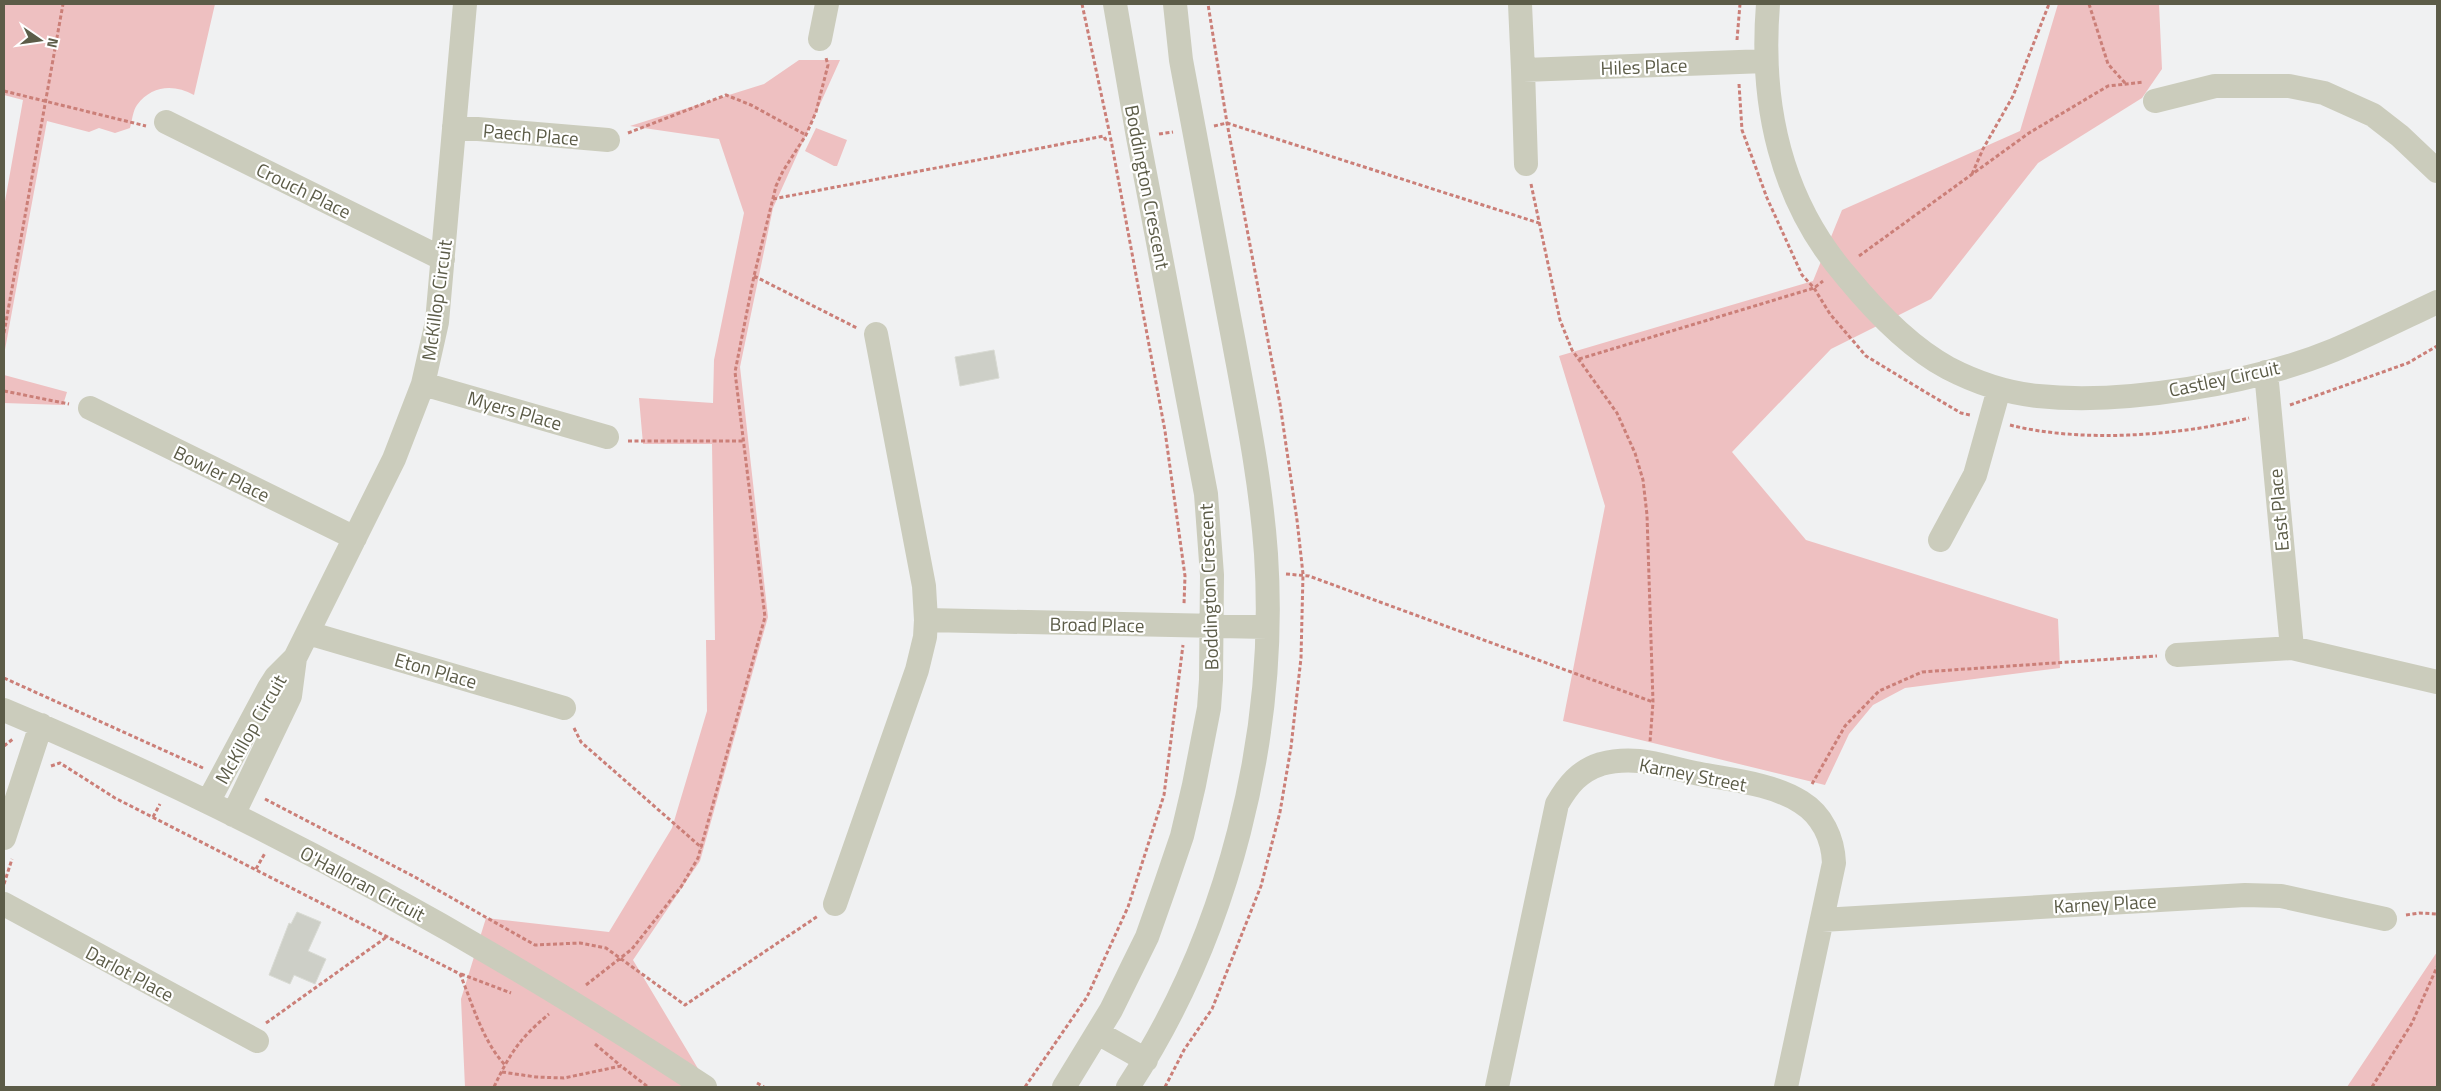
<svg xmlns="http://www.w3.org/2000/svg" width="2441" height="1091" font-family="'Titillium Web',sans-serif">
<rect width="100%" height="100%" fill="#f0f1f2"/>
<path fill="#eec0c1" d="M4,4H215L194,95C174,84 152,85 137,105C133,110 132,121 130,128L115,133L99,128L89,132L47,121L4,355V207L23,100L4,95Z
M2058,4H2159L2162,69L2142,98L2038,163L1931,299L1831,349L1732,452L1806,540L2058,619L2060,668L1905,688L1873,705L1849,734L1825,785L1563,721L1605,506L1559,356L1813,281L1842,210L2020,131Z
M799,60H840L773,208L740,367L768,617L700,861L633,960L709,1087H465L461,999L486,918L609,932L672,828L707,711L706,640H715L712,444H643L639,398L713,403L714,360L744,213L719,139L630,126L764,84Z
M816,128L847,140L837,166H834L805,151Z
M4,375L67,392L63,405L4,403Z
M2437,952V1087H2347Z"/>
<path fill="#cdcfc7" stroke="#d9dbd4" d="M994,350L999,378L960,386L955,357Z
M297,912L321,922L308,951L326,959L315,984L294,975L290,984L269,975L289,923L291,924Z"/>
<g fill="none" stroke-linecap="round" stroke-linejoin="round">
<path stroke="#cb7f78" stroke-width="3" stroke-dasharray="4 2.5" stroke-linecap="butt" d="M1082,4L1111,140L1165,431L1185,576L1184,604
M2089,4L2108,64L2125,83
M1737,40L1740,4
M1739,84L1742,130L1767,198L1802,275L1814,288L1830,314L1866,356L1927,393L1961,413L1970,415
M4,91L146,126
M1214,126L1227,123L1539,223
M628,133L726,95L751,105L806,135
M1159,134L1173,132
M1972,174L1983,149L2013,96L2049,4
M1531,184L1560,320L1572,350L1617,413L1635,453L1643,480L1647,515L1653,702L1650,742
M773,199L1104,136L1105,139L1111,140
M1859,256L2029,133L2108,86L2144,82
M754,276L857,328
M4,333L63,4
M1579,359L1814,288L1823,281
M4,391L69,404
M2290,405L2408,363L2437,346
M2010,425C2080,443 2179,436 2249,418
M628,441H743
M1286,574L1309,576L1653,702
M4,678L203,768
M574,728L581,742L702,848
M4,746L13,739
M51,766L60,763L115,798L460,974C473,1005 482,1040 505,1065
M1812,784L1845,726L1879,691L1922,672L2157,656
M265,799L413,876L535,945L580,943L606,948L685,1005L818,916
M153,817L160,804
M256,869L265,853
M4,884L12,859
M2406,915L2419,913L2437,914
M461,974L511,993
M586,985L632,949L681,887L698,858L765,617L735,372L754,276L776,186L783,171L806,135L816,112L828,65L826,58
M266,1023L388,936
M595,1044L621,1066
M502,1072L536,1077L564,1078L621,1066L648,1087
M757,1083L764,1087
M494,1087C510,1053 520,1038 549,1014
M1025,1087L1087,997L1128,907L1164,795L1183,645
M1165,1087L1184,1050L1212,1009L1261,886L1280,812L1291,747L1301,658L1303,574L1297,520L1280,404L1227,123L1208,4
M2372,1087L2412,1023L2437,967"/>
<path stroke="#cbccbc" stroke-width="24" d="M1520,4L1523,70L1766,61
M1768,4C1760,103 1780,200 1847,277C1875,311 1909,347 1948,368C1975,382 2008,393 2038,396C2125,405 2254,383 2334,350C2369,335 2403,318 2437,302
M820,39L827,4
M1523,70L1526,164
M2155,101L2215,86H2289L2324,93L2373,115L2400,136L2437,171
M166,122L443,259
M454,127L608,140
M876,334L924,586L926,620L1267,627
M2266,372L2292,648
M423,384L607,437
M90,408L355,538
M1940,540L1975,475L1999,389
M308,633L564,708
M2177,655L2292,648L2437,682
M4,710C249,812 483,941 705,1087
M208,802L269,688L276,677L295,658L394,459L423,384L437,322L465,4
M233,815L290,696L295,658
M4,838L41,725
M4,904L257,1041
M835,904L917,670L925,637L926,620
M1822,920L2245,895L2281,896L2385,919
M1098,1033L1146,1060
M1064,1087L1111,1010L1147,937L1165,886L1182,836L1194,785L1209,708L1211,680L1212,575L1206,494L1138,137L1115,4
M1128,1087C1228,935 1278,736 1266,554C1261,483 1247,413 1234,343C1216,249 1199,155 1181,60L1175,4
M1497,1087L1557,804C1568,785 1579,771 1601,764C1612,761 1627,760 1639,761C1657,763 1676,769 1695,773C1729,780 1771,783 1801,802C1822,815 1833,838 1834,863L1786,1087"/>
</g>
<g text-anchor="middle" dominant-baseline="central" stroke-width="4.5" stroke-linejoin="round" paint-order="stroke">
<g font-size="19" fill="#5c5c48" stroke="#fff">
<text transform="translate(1644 66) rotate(-2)">Hiles Place</text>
<text transform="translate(531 134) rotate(5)">Paech Place</text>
<text transform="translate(1148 187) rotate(79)">Boddington Crescent</text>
<text transform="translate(304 190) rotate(26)">Crouch Place</text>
<text transform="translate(436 300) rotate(-82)">McKillop Circuit</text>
<text transform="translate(2224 378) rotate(-12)">Castley Circuit</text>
<text transform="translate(515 410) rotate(16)">Myers Place</text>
<text transform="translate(222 473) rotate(26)">Bowler Place</text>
<text transform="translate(2278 510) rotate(-95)">East Place</text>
<text transform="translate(1208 587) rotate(-92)">Boddington Crescent</text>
<text transform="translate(1097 624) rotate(1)">Broad Place</text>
<text transform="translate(436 670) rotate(16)">Eton Place</text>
<text transform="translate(250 729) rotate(-60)">McKillop Circuit</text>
<text transform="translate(1693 774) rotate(11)">Karney Street</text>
<text transform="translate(363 883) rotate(28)">O'Halloran Circuit</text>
<text transform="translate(2105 903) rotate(-3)">Karney Place</text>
<text transform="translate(130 973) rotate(28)">Darlot Place</text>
</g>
</g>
<rect width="2441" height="1091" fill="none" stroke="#5c5c48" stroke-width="10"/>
<g transform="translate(40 40) rotate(103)" stroke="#ffffff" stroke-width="4" paint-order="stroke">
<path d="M0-4L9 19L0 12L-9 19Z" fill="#5c5c48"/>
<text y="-8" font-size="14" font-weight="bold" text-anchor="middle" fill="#5c5c48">N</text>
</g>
</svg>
